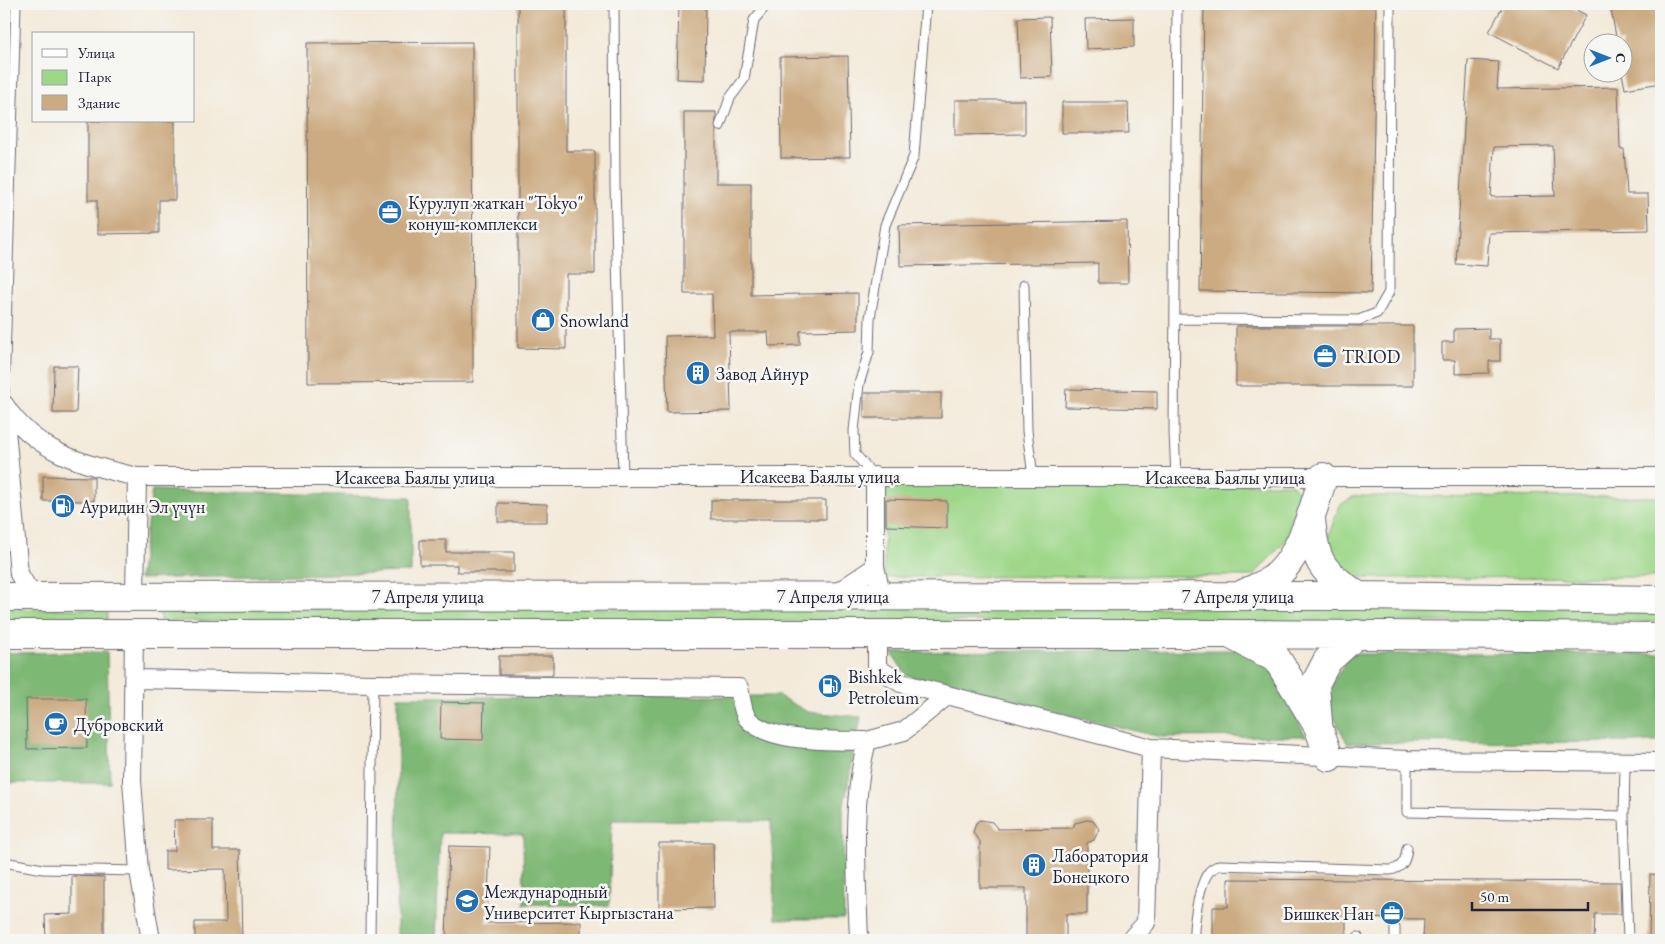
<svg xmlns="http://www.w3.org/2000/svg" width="1665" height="944" font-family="'EB Garamond',serif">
<rect width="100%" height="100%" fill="#f6f6f2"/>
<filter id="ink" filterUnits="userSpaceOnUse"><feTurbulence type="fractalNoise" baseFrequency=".02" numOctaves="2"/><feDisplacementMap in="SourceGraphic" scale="10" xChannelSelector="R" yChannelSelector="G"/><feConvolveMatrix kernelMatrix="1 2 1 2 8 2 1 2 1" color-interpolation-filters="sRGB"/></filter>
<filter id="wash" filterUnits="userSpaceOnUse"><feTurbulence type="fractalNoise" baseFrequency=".0096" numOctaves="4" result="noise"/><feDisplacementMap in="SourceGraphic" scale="20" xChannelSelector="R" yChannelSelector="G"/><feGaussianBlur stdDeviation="1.12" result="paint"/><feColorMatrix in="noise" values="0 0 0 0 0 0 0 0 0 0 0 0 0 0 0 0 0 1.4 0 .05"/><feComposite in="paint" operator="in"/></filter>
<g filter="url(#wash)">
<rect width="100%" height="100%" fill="#f3ead9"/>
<path fill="#9ed789" stroke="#607c62" d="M884,483L1292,484L1303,498L1292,534L1253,576L884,577Z
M1354,496L1661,497V577L1360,578L1335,568L1325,546L1339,506Z
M1661,607V622L160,621V609Z
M4,609H107V622H4Z"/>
<path fill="#7eb875" stroke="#506d58" d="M152,490L411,497V572L139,579Z
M1239,650L1266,660L1306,736L1160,737L906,675L891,652Z
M107,652L110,783H4V653Z
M1350,654H1661V742L1347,743L1324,698Z
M779,696L808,712L861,717L843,810L844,919H775L771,821L612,820L609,906L524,904L523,834L440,833L436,940H397L398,697Z"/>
<g id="blocks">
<path fill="#ccab82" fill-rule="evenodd" d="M518,4H566V151H595V274H566V349L518,348Z
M679,4H706L705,80L677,79Z
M1204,4H1376L1371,293L1200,291Z
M1504,4H1565L1586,15L1558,68L1489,32Z
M1610,4H1661V83L1625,89L1622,73V42H1617Z
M1050,17L1052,77L1020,78L1018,18Z
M1134,18V47L1086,49L1085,19Z
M472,42L473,382L308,383L307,43Z
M848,56L850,157L781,158L780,57Z
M1468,60L1499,62L1497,89L1618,87L1620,149H1624L1627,194H1648L1649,230L1489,233L1487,266L1456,264ZM1553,146L1555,196L1491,197L1494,147Z
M955,100H1025V134L955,135Z
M1062,102H1128L1129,133H1062Z
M684,112H716V183H751V295L858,293V330L800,331V345L769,346L768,332H729L731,411L667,412L665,336L713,335L712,294H684Z
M88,121H175V200H159V233L97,234V200H88Z
M1127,221L1128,283H1098V263L900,266L899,225Z
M1236,326H1413V386H1236Z
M1489,328V339H1500V361H1489V373L1455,374V360H1442V342H1454V329Z
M54,366H78L76,413H53Z
M1066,389L1157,391V409L1065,407Z
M864,393H941V418H864Z
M43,476L94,477V501H43Z
M886,499L947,501V528L886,526Z
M711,500H826V519H711Z
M498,503L547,504V522H498Z
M420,540H446V552H514V572H457V565H420Z
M499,656H553V675H499Z
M26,699H86L87,748L27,749Z
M441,702L484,703L483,740L440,739Z
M174,820H213V850H240L242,940H195V922H226L225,869L165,870V851H175Z
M980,820L992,822L998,829L1073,828L1075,823L1087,820L1093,821L1099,829L1094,840L1087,843V914H1066V940H1026V888H980V841L973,833L976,823Z
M659,843H713L714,908L659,909Z
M449,846L490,847L487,923L581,922V940H446Z
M1650,874L1661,875V940H1649Z
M72,876L104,877V940H46L45,915L72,914Z
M1228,879L1620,882L1621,914H1595L1594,940H1423L1424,919L1346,918V940H1213V907H1228Z"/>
</g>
</g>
<g filter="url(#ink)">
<use href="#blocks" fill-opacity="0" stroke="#6b6872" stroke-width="1"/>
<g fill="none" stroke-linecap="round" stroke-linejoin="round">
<g stroke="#6b6872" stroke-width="11">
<path id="lane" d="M614,4L615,185L623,476
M720,126L730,98L744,79L754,20L767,4
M1024,285L1027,431L1033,476
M1175,319L1359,320L1377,313L1389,292L1390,4
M4,393L16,4
M874,476L855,454L854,431L859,384L869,352L870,318L885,225L914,156L926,4
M1176,477L1174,432L1177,4
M1407,760V812L1624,816L1625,763
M1624,816L1628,940
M4,862L43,869L139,871
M1395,928V940
M1358,937V940
M370,940L373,684
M1194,940C1193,926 1199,883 1209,872C1211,869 1216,867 1219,865L1390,870C1403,868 1406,860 1407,848"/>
</g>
<g stroke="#6b6872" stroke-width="20">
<path id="street" d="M4,404C35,453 83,464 137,477H1661
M4,407L19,574L33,597
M875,476V567L882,596
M832,596L875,567
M135,597L137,477
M134,633L132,781L139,871L151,940
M877,633V668L901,683L1151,748L1407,760L1661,762
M135,679L373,684L739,688C741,696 742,711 747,718C769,744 835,740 867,741
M859,940C857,874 850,806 867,741L904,731L948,695
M1130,940L1146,923L1151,748"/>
</g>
<g stroke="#6b6872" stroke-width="30">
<path id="primary" d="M1311,519C1315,565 1322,570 1358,596
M1243,594C1252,589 1262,586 1271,580C1298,563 1315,506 1323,477
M4,597L1358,596L1661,600
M4,634H1230L1661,637
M1233,636L1277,659L1318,726L1329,757
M1318,722L1315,684L1327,661L1357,634"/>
</g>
<use href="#lane" stroke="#fff" stroke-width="9"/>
<use href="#street" stroke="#fff" stroke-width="18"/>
<use href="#primary" stroke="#fff" stroke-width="28"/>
</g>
</g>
<defs>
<g id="office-disc" transform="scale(1.25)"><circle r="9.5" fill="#1f6fb2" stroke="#f6f6f2"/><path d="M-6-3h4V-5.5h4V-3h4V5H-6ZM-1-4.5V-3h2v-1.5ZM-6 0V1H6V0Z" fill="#fff"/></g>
<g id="shop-disc" transform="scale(1.25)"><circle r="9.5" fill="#1f6fb2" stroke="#f6f6f2"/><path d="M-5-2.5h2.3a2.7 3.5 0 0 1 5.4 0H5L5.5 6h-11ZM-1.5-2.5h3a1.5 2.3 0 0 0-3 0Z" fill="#fff"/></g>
<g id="building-disc" transform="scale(1.25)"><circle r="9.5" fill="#1f6fb2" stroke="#f6f6f2"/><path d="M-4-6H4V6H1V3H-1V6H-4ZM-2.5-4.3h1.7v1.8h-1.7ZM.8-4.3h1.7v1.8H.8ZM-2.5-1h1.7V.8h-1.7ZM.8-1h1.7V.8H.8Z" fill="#fff"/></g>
<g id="fuel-disc" transform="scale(1.25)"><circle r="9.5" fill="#1f6fb2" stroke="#f6f6f2"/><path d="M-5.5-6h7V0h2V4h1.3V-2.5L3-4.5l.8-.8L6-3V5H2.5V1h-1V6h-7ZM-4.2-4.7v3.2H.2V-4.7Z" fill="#fff"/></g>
<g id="cafe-disc" transform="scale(1.25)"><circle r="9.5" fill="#1f6fb2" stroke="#f6f6f2"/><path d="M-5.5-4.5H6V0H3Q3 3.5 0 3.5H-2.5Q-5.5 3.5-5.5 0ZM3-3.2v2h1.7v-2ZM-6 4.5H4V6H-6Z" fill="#fff"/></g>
<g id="university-disc" transform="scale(1.25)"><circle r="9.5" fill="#1f6fb2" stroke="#f6f6f2"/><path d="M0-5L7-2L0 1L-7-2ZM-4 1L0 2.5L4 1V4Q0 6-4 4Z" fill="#fff"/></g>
</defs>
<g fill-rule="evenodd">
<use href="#office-disc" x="390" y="212"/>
<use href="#shop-disc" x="543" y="320"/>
<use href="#office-disc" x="1325" y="356"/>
<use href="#building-disc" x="698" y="373"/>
<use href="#fuel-disc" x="63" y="506"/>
<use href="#fuel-disc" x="830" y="686"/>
<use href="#cafe-disc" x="56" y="724"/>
<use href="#building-disc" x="1034" y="865"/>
<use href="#university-disc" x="467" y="901"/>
<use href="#office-disc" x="1392" y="913"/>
</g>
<g text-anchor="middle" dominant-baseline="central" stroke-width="5" stroke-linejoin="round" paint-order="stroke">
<g font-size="18" fill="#22223b" stroke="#f6f6f2" text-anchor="start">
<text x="408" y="202">Курулуп жаткан "Tokyo"<tspan x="408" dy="21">конуш-комплекси</tspan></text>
<text x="560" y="320">Snowland</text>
<text x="1342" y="356">TRIOD</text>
<text x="716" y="373">Завод Айнур</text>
<text x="80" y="506">Ауридин Эл үчүн</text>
<text x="848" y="676">Bishkek<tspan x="848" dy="21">Petroleum</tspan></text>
<text x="74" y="724">Дубровский</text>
<text x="1052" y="855">Лаборатория<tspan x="1052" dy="21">Бонецкого</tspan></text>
<text x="484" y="891">Международный<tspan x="484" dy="21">Университет Кыргызстана</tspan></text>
<text x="1374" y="913" text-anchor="end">Бишкек Нан</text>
</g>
<g font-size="18" fill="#22223b" stroke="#f6f6f2">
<text x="820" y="476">Исакеева Баялы улица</text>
<text x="415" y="477">Исакеева Баялы улица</text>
<text x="1225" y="477">Исакеева Баялы улица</text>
<text x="428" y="596">7 Апреля улица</text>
<text x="833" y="596">7 Апреля улица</text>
<text x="1238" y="596">7 Апреля улица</text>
</g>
</g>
<rect width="1665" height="944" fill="none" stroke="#f6f6f2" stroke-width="20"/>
<rect x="32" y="32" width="162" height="90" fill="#f6f6f2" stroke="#a1a1a9"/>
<rect x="42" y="49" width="25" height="8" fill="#ffffff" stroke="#a1a1a9"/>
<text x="78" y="58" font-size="15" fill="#22223b">Улица</text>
<rect x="42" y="70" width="25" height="15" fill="#9ed789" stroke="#a1a1a9"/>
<text x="78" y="82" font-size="15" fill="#22223b">Парк</text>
<rect x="42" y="95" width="25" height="15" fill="#ccab82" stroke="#a1a1a9"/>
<text x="78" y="108" font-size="15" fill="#22223b">Здание</text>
<g transform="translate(1608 58) rotate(90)"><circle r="24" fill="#f6f6f2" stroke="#a1a1a9"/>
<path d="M0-4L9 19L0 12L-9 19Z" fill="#1f6fb2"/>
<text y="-8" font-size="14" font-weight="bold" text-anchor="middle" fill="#22223b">С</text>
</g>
<path d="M1472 902v8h116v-8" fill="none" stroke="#22223b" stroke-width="2.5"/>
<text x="1480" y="902" font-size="15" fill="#22223b" stroke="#f6f6f2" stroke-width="4" paint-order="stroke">50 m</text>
</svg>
